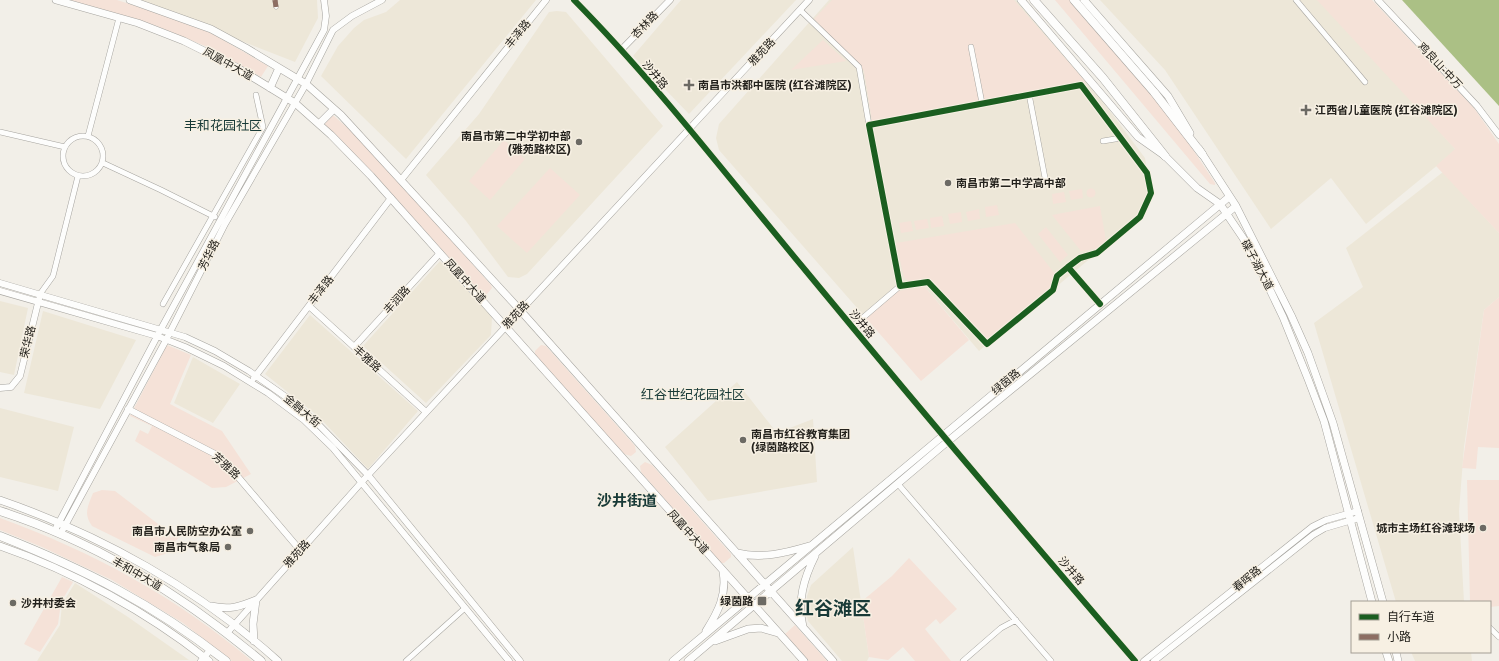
<svg xmlns="http://www.w3.org/2000/svg" width="1499" height="661" font-family="Signika,'Noto Sans SC',sans-serif">
<rect width="100%" height="100%" fill="#f2efe8"/>
<path fill="#ede7d8" d="M137,0H317L318,18L295,62Z
M400,0H536L406,159L321,76L338,46L354,28L364,20L386,12Z
M681,0H796L689,114L633,56Z
M829,0H1016L1083,75L1145,158L1151,193L1140,217L979,351L925,287L865,317L719,150L716,138L719,124Z
M1100,0H1323L1456,150L1366,224L1331,178L1271,229L1165,70Z
M557,11L566,12L663,126L527,274L519,278L508,277L466,221L426,175L479,114L549,12Z
M1443,172L1499,233V297L1484,310L1464,447L1459,511L1464,602H1396L1314,323L1363,287L1346,248Z
M440,261L492,317L491,335L426,403L363,346Z
M0,301L28,308L14,375L0,372Z
M43,311L136,340L100,409L24,393Z
M310,315L418,411L368,469L319,417L265,374Z
M193,357L240,384L213,423L174,403Z
M737,382L777,433L813,419L817,482L708,501L665,447Z
M0,408L74,427L58,491L0,477Z
M853,547L869,657L867,661H842L808,621L806,611L807,596L811,585Z
M75,583L128,617L189,660L37,661L60,625L62,604Z
M1411,652H1471L1472,661H1415Z"/>
<path fill="#f5e2d8" d="M68,0H117L167,16L211,33L268,66L261,77L210,48L154,25Z
M832,0H1014L1086,82L872,121L864,71L814,19Z
M1055,0H1070L1176,124L1215,183V185L1210,184Z
M1317,0H1372L1474,108L1499,144V233L1436,166L1455,149Z
M823,40L846,61L791,70Z
M332,116H334L359,138L491,285L492,288L487,294L483,295L361,160L326,128L325,123Z
M504,140L525,159L490,200L469,181Z
M550,168L580,195L527,253L497,226Z
M1086.5 193a4.5 4.5 0 1 1 9 0a4.5 4.5 0 1 1-9 0Z
M1082,189L1083,198L1071,200L1069,191Z
M1064,192L1066,202L1053,204L1052,194Z
M997,205L999,215L986,217L985,207Z
M1100,206L1106,241L1101,248L1081,251L1052,215Z
M979,209L980,219L968,221L966,212Z
M961,212L962,222L950,224L948,214Z
M942,216L944,226L931,228L930,218Z
M927,219L929,228L916,230L914,221Z
M911,221L913,231L901,233L899,223Z
M1015,223L1055,274L1051,288L988,340L928,279L908,281L904,277L896,243Z
M1046,227L1068,255L1060,262L1038,234Z
M925,287L969,340L921,381L865,317L898,291Z
M1499,297V448L1478,447L1476,469L1462,468L1484,310Z
M167,345L191,355L170,404L222,431L251,474L226,487L212,488L135,441L140,430L148,434L152,426L130,416Z
M541,345L546,346L635,446L636,452L631,456L624,454L535,355V351Z
M645,462L652,465L731,554V557L724,563H721L641,472L640,466Z
M1467,480H1499V606L1490,607V602H1470Z
M102,490L115,491L166,530L171,538L181,530V536L174,542L173,549L165,554L155,557L92,526C83,514 88,506 93,493Z
M0,518C93,552 176,597 252,661H232L183,623L112,580L42,547L0,530Z
M909,558L957,609L940,624L936,619L925,629L951,661H915L903,647L888,660L869,657L861,602L892,576Z
M62,577L73,582L61,602L58,624L40,652L24,644Z
M795,625L827,661H809L785,634Z"/>
<path fill="#abc085" d="M1402,0H1499V106Z"/>
<g fill="none" stroke-linecap="round" stroke-linejoin="round">
<g stroke="#a6a49f" stroke-width="5">
<path id="pedestrian" d="M275,0L276,7"/>
</g>
<g stroke="#a6a49f" stroke-width="6">
<path id="minor" d="M1296,0L1365,82
M800,10L859,67L869,125
M971,47L982,103
M1029,94L1046,183
M0,132L65,147
M63 156a20 20 0 1 1 40 0a20 20 0 1 1-40 0Z
M88,136L119,18
M1103,141L1121,138
M103,163L161,190L215,217
M1068,267L1057,276L1053,290L987,344L928,282L900,286L869,125L1081,85L1147,173L1151,193L1140,217L1097,253L1080,258L1068,267L1100,304
M40,294L53,276L78,176
M163,304L263,127L256,95
M852,327L900,286
M898,484L1051,661
M1490,628L1499,637
M406,661L465,608
M963,661L1001,628L1016,620"/>
</g>
<g stroke="#a6a49f" stroke-width="7">
<path id="tertiary" d="M574,0C657,84 730,180 806,271C914,402 1024,532 1135,661
M1378,0L1477,106L1499,135
M621,50L670,0
M401,180L546,0
M0,283L185,337L215,351L249,371L286,397L315,421L368,475L520,661
M0,291L157,336L185,347L224,366L268,393L304,420L333,448L509,661
M309,306L426,412
M354,347L440,253
M254,378L391,198
M0,388L11,387L20,376L39,299
M128,409L217,455L233,471L300,550
M55,530L161,329L324,30L326,16L324,0
M61,533L165,342L225,224L306,84L333,30L352,16L382,0
M227,633L368,475L809,0
M201,661L211,649
M1144,661L1312,527L1326,520L1358,511
M1154,661L1313,535L1325,528L1359,518"/>
</g>
<g stroke="#a6a49f" stroke-width="8">
<path id="secondary" d="M56,0L138,23L184,41L236,67L295,103L331,135L371,176L804,661
M130,0L211,29L246,48L306,84L341,115L520,310L833,661
M1021,0L1138,137L1165,156L1197,188L1220,204L1243,238L1259,267L1283,317L1308,379L1324,421L1372,602
M1084,0L1168,96L1190,133
M270,88L279,68
M319,124L334,109
M1199,149L1236,206L1291,315L1308,353L1333,423L1383,602
M0,500C101,535 198,589 278,661
M0,546C73,571 149,613 209,661
M737,553C762,559 785,553 809,546
M211,606C230,610 239,607 256,600L253,624L254,641
M803,627C797,601 804,578 815,556
M706,631C718,612 727,595 723,572
M715,641L748,629L761,628L778,633
M1386,652L1389,661
M1396,652L1398,661
M673,661L1229,197
M688,661L941,447L1236,206"/>
</g>
<g stroke="#a6a49f" stroke-width="9">
<path id="primary" d="M0,511C96,542 184,596 261,661
M0,536C86,570 153,604 226,661"/>
</g>
<g stroke="#a6a49f" stroke-width="9">
<path id="trunk" d="M1034,0L1103,78L1165,156
M1074,0L1154,92L1202,154"/>
</g>
<use href="#pedestrian" stroke="#fdfdfc" stroke-width="4"/>
<use href="#minor" stroke="#fdfdfc" stroke-width="5"/>
<use href="#tertiary" stroke="#fdfdfc" stroke-width="6"/>
<use href="#secondary" stroke="#fdfdfc" stroke-width="7"/>
<use href="#primary" stroke="#fdfdfc" stroke-width="8"/>
<use href="#trunk" stroke="#fdfdfc" stroke-width="8"/>
<path stroke="#8d6e63" stroke-width="5" stroke-dasharray="10 5" stroke-linecap="butt" d="M275,0L276,7"/>
<g stroke="#f7f0e3" stroke-width="8">
<path id="cycleway" d="M574,0C657,84 730,180 806,271C914,402 1024,532 1135,661
M1068,267L1057,276L1053,290L987,344L928,282L900,286L869,125L1081,85L1147,173L1151,193L1140,217L1097,253L1080,258L1068,267L1100,304"/>
</g>
<use href="#cycleway" stroke="#1b5e20" stroke-width="6"/>
</g>
<g fill="#6c6a64" stroke="#f7f0e3" stroke-width="1.5">
<path d="M687 79h4v4h4v4h-4v4h-4v-4h-4v-4h4z"/>
<path d="M1304 104h4v4h4v4h-4v4h-4v-4h-4v-4h4z"/>
<circle cx="579" cy="142" r="4"/>
<circle cx="948" cy="183" r="4"/>
<circle cx="743" cy="440" r="4"/>
<circle cx="1483" cy="528" r="4"/>
<circle cx="250" cy="531" r="4"/>
<circle cx="228" cy="547" r="4"/>
<rect x="757" y="596" width="10" height="10" rx="2"/>
<circle cx="13" cy="603" r="4"/>
</g>
<g text-anchor="middle" dominant-baseline="central" stroke-width="3" stroke-linejoin="round" paint-order="stroke">
<g font-size="11" fill="#24221d" stroke="#f7f0e3">
<text transform="translate(645 25) rotate(-46)">杏林路</text>
<text transform="translate(518 34) rotate(-51)">丰泽路</text>
<text transform="translate(762 52) rotate(-47)">雅苑路</text>
<text transform="translate(228 64) rotate(29)">凤凰中大道</text>
<text transform="translate(1440 66) rotate(47)">鸡良山-中万</text>
<text transform="translate(655 75) rotate(50)">沙井路</text>
<text transform="translate(209 255) rotate(-63)">芳华路</text>
<text transform="translate(1257 265) rotate(62)">碟子湖大道</text>
<text transform="translate(465 281) rotate(48)">凤凰中大道</text>
<text transform="translate(321 290) rotate(-52)">丰泽路</text>
<text transform="translate(397 300) rotate(-48)">丰润路</text>
<text transform="translate(516 315) rotate(-47)">雅苑路</text>
<text transform="translate(862 324) rotate(50)">沙井路</text>
<text transform="translate(28 342) rotate(-76)">荣华路</text>
<text transform="translate(367 359) rotate(42)">丰雅路</text>
<text transform="translate(1006 382) rotate(-40)">绿茵路</text>
<text transform="translate(302 411) rotate(40)">金融大街</text>
<text transform="translate(226 466) rotate(43)">芳雅路</text>
<text transform="translate(688 532) rotate(48)">凤凰中大道</text>
<text transform="translate(297 554) rotate(-48)">雅苑路</text>
<text transform="translate(1071 571) rotate(49)">沙井路</text>
<text transform="translate(137 574) rotate(30)">丰和中大道</text>
<text transform="translate(1247 579) rotate(-39)">春晖路</text>
</g>
<g font-size="11" font-weight="bold" fill="#24221d" stroke="#f7f0e3" text-anchor="start">
<text x="698" y="85">南昌市洪都中医院 (红谷滩院区)</text>
<text x="1315" y="110">江西省儿童医院 (红谷滩院区)</text>
<text x="571" y="136" text-anchor="end">南昌市第二中学初中部<tspan x="571" dy="13">(雅苑路校区)</tspan></text>
<text x="956" y="183">南昌市第二中学高中部</text>
<text x="751" y="434">南昌市红谷教育集团<tspan x="751" dy="13">(绿茵路校区)</tspan></text>
<text x="1475" y="528" text-anchor="end">城市主场红谷滩球场</text>
<text x="242" y="531" text-anchor="end">南昌市人民防空办公室</text>
<text x="220" y="547" text-anchor="end">南昌市气象局</text>
<text x="753" y="601" text-anchor="end">绿茵路</text>
<text x="21" y="603">沙井村委会</text>
</g>
<g font-size="13" fill="#183a37" stroke="#f7f0e3">
<text x="223" y="126">丰和花园社区</text>
<text x="693" y="395">红谷世纪花园社区</text>
</g>
<g font-size="15" font-weight="bold" fill="#183a37" stroke="#f7f0e3">
<text x="627" y="501">沙井街道</text>
</g>
<g font-size="19" font-weight="bold" fill="#183a37" stroke="#f7f0e3">
<text x="833" y="609">红谷滩区</text>
</g>
</g>
<rect x="1351" y="601" width="140" height="52" fill="#f7f0e3" stroke="#a39e94"/>
<rect x="1359" y="614" width="20" height="6" fill="#1b5e20" stroke="#a39e94"/>
<text x="1387" y="621" font-size="12" fill="#24221d">自行车道</text>
<rect x="1359" y="634" width="20" height="6" fill="#8d6e63" stroke="#a39e94"/>
<text x="1387" y="641" font-size="12" fill="#24221d">小路</text>
</svg>
